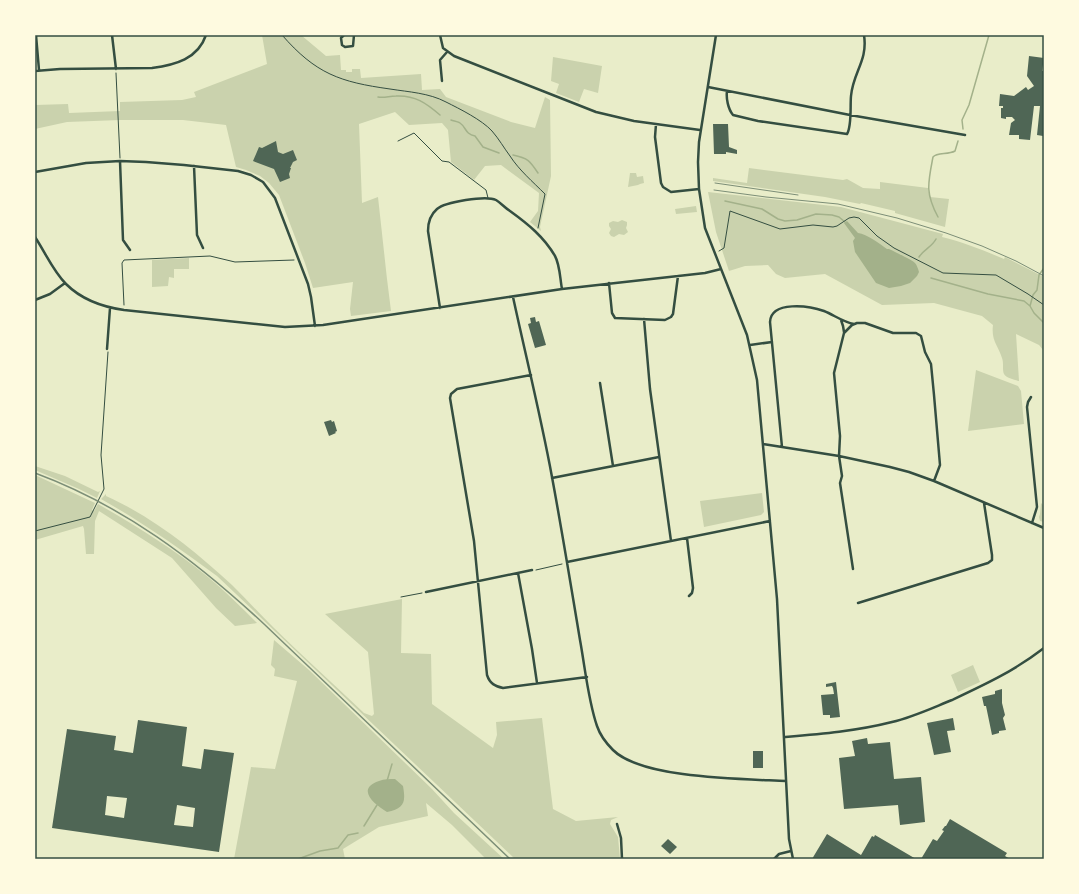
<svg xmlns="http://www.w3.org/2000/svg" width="1079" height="894" font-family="Karla,sans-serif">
<rect width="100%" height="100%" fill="#e9edc9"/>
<path fill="#cad2ad" d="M262,35H301L326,56L340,55L341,70H346V72H352V69H360L361,78L421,74L422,90L440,89L446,97L511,122L535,128L545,97L550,100L551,176L540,227L541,231L530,222L538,211L539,193L501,165L485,166L474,180L451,162L448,130L442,123L409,125L395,112L359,124L362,203L378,197L387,279L391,311L351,316L350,309L353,282L313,288L305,263L279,195L269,183L260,176L246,170L236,167L226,125L183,120H120L67,122L35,129V105L68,104L69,113L120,111V102L182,100L196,97L194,92L267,64Z
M553,57L602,66L598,93L584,89L579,102L556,93L559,84L551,81Z
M749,168L843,180L847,179L863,188L880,189V182L928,188L930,197L949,199L945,227L895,213V211L861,203L860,204L825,197L713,181V178L747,183Z
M630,173H636L637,177L643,176L644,183L640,184L638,185L628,187Z
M708,192L841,207L943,234L942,237C963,242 985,251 1004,259L1005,257L1044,277V351L1039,345L1016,334L1019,381C1015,380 1006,378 1004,374C1002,370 1004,363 1002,358C998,345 991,341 993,325L982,316L934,303L882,305L825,274L785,278L776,274L768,265L745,266L729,271L716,232Z
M696,206L697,212L676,214L675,209Z
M622,220L627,222V225L626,228L628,232L624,235L619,234L614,237L611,236L609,233L611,229L609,226V223L613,221L618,222Z
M189,258V269H174V278L169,277L168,286L152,287V260Z
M976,370L1018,386L1021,391L1024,424L968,431Z
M35,466L65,476L98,492L100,491L97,498L79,489L35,470Z
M35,475L95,503L92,510L94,511L98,504C136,526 174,549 208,577C225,591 241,607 257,623L235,626L216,608L172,558L99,511L95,521L94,554H86L84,529L83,526L35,540Z
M762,493L764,512L761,515L704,527L700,501Z
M106,494V496C153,517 194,550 232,585C246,599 259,613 273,627C302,656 334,684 364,713L372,716L374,714L368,652L325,614L402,599L401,653L431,654L432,704L493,748L497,735L496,722L542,718L553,809L576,821L618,817L611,820L610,824L618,837L620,859H515L217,576C179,548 142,522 101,499Z
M1041,503L1044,506V522L1040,521L1039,517L1040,514Z
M274,640L309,670L432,789L454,813L504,859H486L452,825L426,803L428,816L379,827L343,849L345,859H234L251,767L275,769L297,681L274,676L275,669L271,665Z
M973,665L980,682L958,692L951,675Z"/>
<path fill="#a3b18a" d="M847,221L858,233C867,234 880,244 887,249H889C893,251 914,261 915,263C917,265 918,269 919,272L917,276L910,283L901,286L889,288L876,283L855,252L853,241L855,238L844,223Z
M395,779L403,786C406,803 404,808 387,812C375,805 355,789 379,781C384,779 390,779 395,779Z"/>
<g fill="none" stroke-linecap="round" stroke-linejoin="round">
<path stroke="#a3b18a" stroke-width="1.5" d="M378,97C385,98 389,96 396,96C415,95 426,103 440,115
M451,120C454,121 459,122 460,123C466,127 465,134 475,136L483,147L499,153
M963,129L962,120L969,105L989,35
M513,155C528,158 530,161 538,173
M725,201L762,209L778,219L785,221L797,220L816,214L832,215L839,217L845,222
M938,217C925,193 928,183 933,157C937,152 948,155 955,151L958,141
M919,257C924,249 932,247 936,239
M931,278L988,294L1024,301L1030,306L1034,313L1044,323
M1030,306L1033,295L1037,290L1039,275L1044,268
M387,781L392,764
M364,826L377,805
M298,859L320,851L338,848L348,835L358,833"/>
</g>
<path fill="#4f6655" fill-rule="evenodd" d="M1029,56L1044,58L1042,71H1044L1043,136L1037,135L1040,106H1034L1030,140L1019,139V135H1009L1011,123L1015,120L1012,117H1006V119L1001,118V108H1003V106H999L1000,94L1014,96L1026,87L1028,90L1034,86L1027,76Z
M713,124H728L729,147L737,150V154L726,152V154H714Z
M276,141L278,152L283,154L293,150L297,160L293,162L290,168H291L289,174L290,178L280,182L274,169L253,161L259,147L262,148Z
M535,317L536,322L539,321L546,345L535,348L528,324L531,323L530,318Z
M331,420L332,422L334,421L337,431L335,432L336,433L329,436L324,422Z
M836,682L840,717L830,718V715H823L821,695L834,694L833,688L832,686L826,687V684Z
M1002,689V703L1005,715L1003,718L1006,730L999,731V733L992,735L986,706H984L982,697L995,694V691Z
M953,718L955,730L947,731L951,752L934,755L927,723Z
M138,720L187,727L182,766L201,769L204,749L234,753L219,852L52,828L67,729L116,736L114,750L133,753ZM107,796L127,798L124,818L105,815ZM177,805L195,808L193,827L174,825Z
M867,738L868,744L890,742L894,779L921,777L925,822L900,825L898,805L844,809L839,758L855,756L852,741Z
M753,751H763V768H753Z
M950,819L1007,853L1005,856L1010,859H921L933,839L937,841L944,831L942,830L945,826H946Z
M827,834L861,855L872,836L874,837L875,835L916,859H812Z
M668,839L677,847L670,854L661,846Z"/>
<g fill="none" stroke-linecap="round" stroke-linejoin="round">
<path stroke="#344e41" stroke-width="1" d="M282,35C316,74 340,82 390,89C409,92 429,93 446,102C460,109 482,120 492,131C499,139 504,148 510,156C519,170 533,182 545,194L538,228
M116,73L120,158
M719,251L724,248L730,211L780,229L813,225L833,227L837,226L849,218L854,217L859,218L877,236L894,248L943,273L996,275L1028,294L1044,305
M124,305L122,263L124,260L210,256L235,262L294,260
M35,531L90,517L104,489L101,455L108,352
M536,570L562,564
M401,597L422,593"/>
<path stroke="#344e41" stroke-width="1" d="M398,141L414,133L442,161L449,162L486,190L488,198"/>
<path stroke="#344e41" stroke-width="2.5" d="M36,35L39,70
M112,35L116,69
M344,35L341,38L342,45L345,47L353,46L354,35
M440,35L443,48L454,56L596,112L634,121L700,130
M716,35L699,142L698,162L699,189L705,228L747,335L757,380L777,599L789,839L793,859
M35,71L60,69L152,68C175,65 198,59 206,35
M442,81L440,60L447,52
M708,87L850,115L965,135
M727,91C726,98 728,109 733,115L758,121L847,134C852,126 850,106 851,96C853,72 868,61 864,35
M656,124L655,137L661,183L663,187L671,192L699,189
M120,161L123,240L130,250
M194,166L197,235L203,248
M35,172L86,163L120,161L146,162L184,165L238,171L251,175L263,182L275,198L308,284L311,297L315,326
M35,237C45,252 53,271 66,284C81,299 103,307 124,310L285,327L323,325L562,289L705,273L721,269
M609,283L612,313L615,318L665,320L671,317L673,314L678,276
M513,297C526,357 541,417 552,477C562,531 571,586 580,640C585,667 588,700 597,726C600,735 606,743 613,750C642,779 745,779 786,781
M35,300L50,294L65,283
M440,308L428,231C428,222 430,215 437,209C445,202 486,195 496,200C501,203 505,208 510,211C528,224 544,237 555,256C560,265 560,279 562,289
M644,319L650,389L671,541
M841,320L843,326L844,332
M750,345L772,342
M107,349L110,308
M531,375L457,389L451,394L450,398L474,541L487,675C490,684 495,686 503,688L587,677
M600,383L613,466
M1031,397L1028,402L1027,407L1037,507L1032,523
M763,444L839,456L890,467L909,472L934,481L1044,528
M782,447L770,322C771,300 810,306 824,311C834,315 843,322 854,324
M552,478L659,457
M687,538L693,588L692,593L689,596
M567,562L770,521
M853,569L840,483L842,476L839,456L840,436L834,373L844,333L852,325L857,323H865L893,333H916L921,336L925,352L931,364L934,395L940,465L934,481
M518,573L532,649L537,683
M426,592L532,570
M858,603L988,563L992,560V555L984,503
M784,737C820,734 857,731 892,722C913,717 932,708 952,700C986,684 1014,671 1044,648
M617,824L621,838L622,859
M774,859L779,854L791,851"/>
<path stroke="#7c8e77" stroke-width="1" d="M715,183L798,195
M714,190L766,197L838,204L897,218L946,233L982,246L1016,261L1044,276"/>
<path stroke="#7c8e77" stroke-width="1.5" d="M35,473C124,506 195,560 264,624L510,859"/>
</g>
<rect width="1079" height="894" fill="none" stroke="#fefae0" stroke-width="72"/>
<rect x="36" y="36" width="1007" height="822" fill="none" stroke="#344e41" stroke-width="1.5"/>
</svg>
